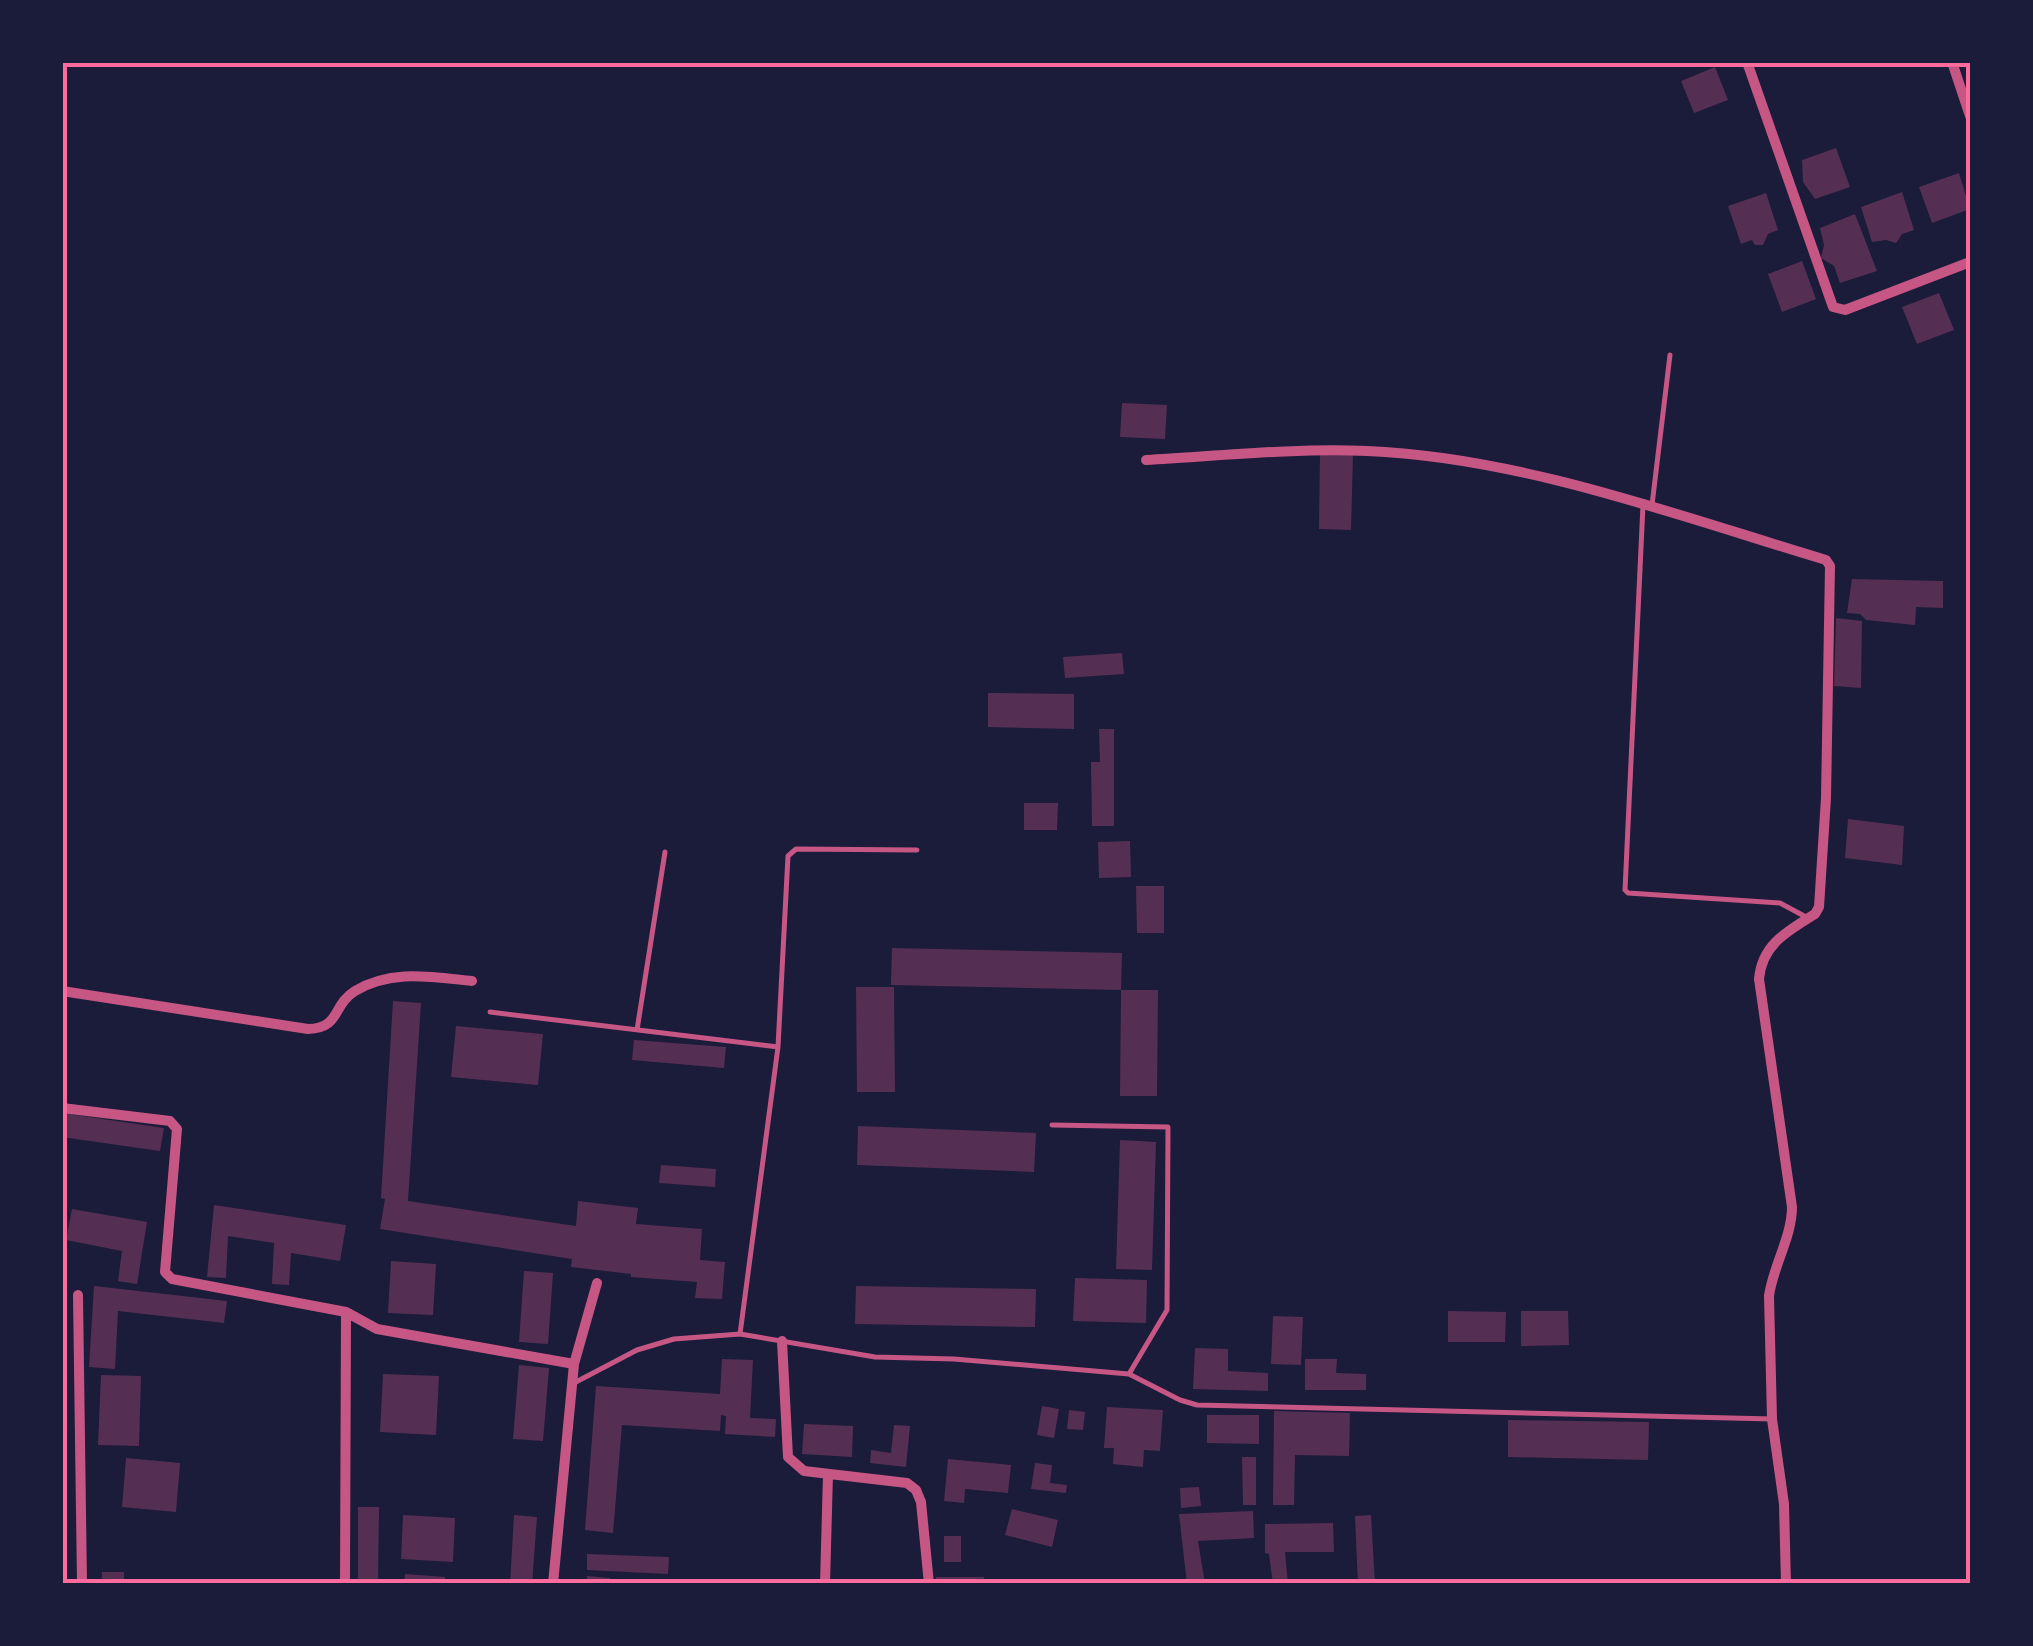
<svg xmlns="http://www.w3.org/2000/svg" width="2033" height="1646" font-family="'Roboto Condensed',sans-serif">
<rect width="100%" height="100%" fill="#1b1b3a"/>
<path fill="#542f53" d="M1715,67L1728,100L1694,113L1681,81Z
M1836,148L1850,187L1815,199L1803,182L1802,160Z
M1959,173L1970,209L1932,223L1919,187Z
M1902,192L1914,230L1902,234L1896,243L1886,240L1872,242L1861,207Z
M1766,193L1778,230L1768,234L1763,245H1755L1752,240L1741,244L1728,206Z
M1855,214L1877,271L1840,283L1834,266L1821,258L1824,245L1820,228Z
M1802,261L1816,299L1782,312L1768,274Z
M1939,293L1954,330L1917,344L1902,307Z
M1122,403L1167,405L1165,439L1120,437Z
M1320,454H1353L1351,530L1319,529Z
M1852,579L1943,581V608L1916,607L1915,625L1866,620L1860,614L1847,613Z
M1836,618L1862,621L1861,688L1834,686Z
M1122,653L1124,674L1065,678L1063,657Z
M988,693L1074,694V729L988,727Z
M1099,729H1114V826H1092L1091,762H1100Z
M1024,803H1058L1057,830H1024Z
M1848,819L1904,826L1902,865L1845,858Z
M1130,841L1131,877L1099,878L1098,842Z
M1136,886H1164V933H1137Z
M892,948L1122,953L1121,990H1158L1157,1096H1120L1121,990L891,985Z
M856,987H894L895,1092H857Z
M393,1001L421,1003L408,1201L576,1226L578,1201L638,1208L636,1224L702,1229L700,1260L725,1262L722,1299L695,1298L697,1282L631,1277V1274L571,1267L572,1259L380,1229L385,1199L381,1198Z
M456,1026L543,1034L538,1085L451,1077Z
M634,1040L726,1047L724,1068L632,1060Z
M62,1113L164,1128L160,1151L62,1137Z
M858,1126L1036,1133L1034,1172L857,1165Z
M1120,1140L1156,1142L1152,1270L1116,1269Z
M661,1165L716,1169L715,1187L659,1183Z
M214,1205L346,1225L340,1261L291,1253L289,1285L272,1284L274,1243L228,1236L226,1278L207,1277Z
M72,1209L147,1222L137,1284L118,1281L122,1251L66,1240Z
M391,1261L436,1264L433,1315L388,1313Z
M524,1271L553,1273L548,1344L519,1342Z
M1075,1278L1147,1280L1146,1323L1073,1321Z
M94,1286L227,1301L224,1323L118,1311L115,1369L89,1367Z
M856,1286L1036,1289L1035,1327L855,1324Z
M1448,1311L1506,1312L1505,1342H1448Z
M1521,1311H1568L1569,1345L1521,1346Z
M1273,1316L1303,1317L1301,1365L1271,1364Z
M1195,1348L1228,1349V1371L1268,1373V1391L1193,1389Z
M722,1359L753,1360L750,1418L776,1419L775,1437L725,1434L726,1416L721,1415L720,1431L622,1425L613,1533L585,1530L596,1386L720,1394Z
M1305,1359H1337L1336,1373L1366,1374V1390H1305Z
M519,1365L549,1368L543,1441L513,1439Z
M383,1374L439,1376L436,1435L380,1432Z
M101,1375L141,1376L139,1446L98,1445Z
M62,1397H66V1425H62Z
M1042,1406L1059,1409L1054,1438L1037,1435Z
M1107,1407L1163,1410L1160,1451L1144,1450L1143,1467L1113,1464L1114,1448H1104Z
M1069,1410L1085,1412L1083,1430L1067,1429Z
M1274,1411L1350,1413L1349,1456L1295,1455L1294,1505H1273Z
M1207,1415H1259V1444L1207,1443Z
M1508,1420L1649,1422L1648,1460L1508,1457Z
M804,1424L853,1426L852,1457L802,1454Z
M894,1425L910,1426L906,1467L870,1463L871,1450L891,1453Z
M1242,1457H1256V1505H1243Z
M126,1458L180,1463L176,1512L122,1507Z
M948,1459L1011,1465L1008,1493L965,1489L964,1503L944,1501Z
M1035,1463L1052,1465L1050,1483L1067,1485L1066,1493L1031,1489Z
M1199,1487L1201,1506L1181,1508L1180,1488Z
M358,1507H379L378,1584H358Z
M1012,1509L1058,1520L1052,1547L1005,1535Z
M1253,1511L1254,1538L1198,1541L1205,1584H1187L1179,1514Z
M403,1515L455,1518L453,1562L401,1559Z
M514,1515L537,1517L532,1584H510Z
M1371,1515L1375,1584H1358L1355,1516Z
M1333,1523L1334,1552H1285L1288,1584H1273L1269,1554L1265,1553V1524Z
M944,1536H961V1562H944Z
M587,1554L669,1557L668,1574L587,1570Z
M102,1572H124V1584H102Z
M405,1574L445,1577V1584H404Z
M587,1576L610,1578V1584H586Z
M936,1577H984L983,1584H936Z"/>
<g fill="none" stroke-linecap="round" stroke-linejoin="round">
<path stroke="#c65784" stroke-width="5" d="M1643,505L1625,890L1628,893L1780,903L1806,917
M1652,505L1670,355
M490,1012L778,1047L740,1334
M637,1030L665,852
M778,1047L788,856L796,849L917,850
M1052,1125L1168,1127L1167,1310L1129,1374
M574,1383L637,1350L674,1339L740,1334L875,1357L954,1359L1129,1374L1180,1400L1197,1405L1772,1419"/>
<path stroke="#c65784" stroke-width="10" d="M1747,62L1833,307L1845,310L1970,262
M1952,62L1970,116
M1146,460C1219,456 1294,448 1367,451C1520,457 1679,516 1826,560L1830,566L1826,798L1819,907L1815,914C1788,931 1762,944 1759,979L1792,1207C1792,1237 1773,1266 1769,1296L1772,1419L1784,1504L1786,1584
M62,991L308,1029C341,1028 332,1005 355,991C392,969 431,977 472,981
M62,1108L170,1121L177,1129L165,1272L172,1279L346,1312L377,1329L574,1364
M78,1295L82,1584
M782,1341L788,1457L804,1471L907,1483L916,1490L921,1502L929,1584
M345,1584L346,1312
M553,1584L574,1364L597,1283
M825,1584L828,1474"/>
</g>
<rect width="2033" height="1646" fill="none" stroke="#1b1b3a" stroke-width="130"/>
<rect x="65" y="65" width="1903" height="1516" fill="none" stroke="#ff6b9d" stroke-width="4"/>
</svg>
